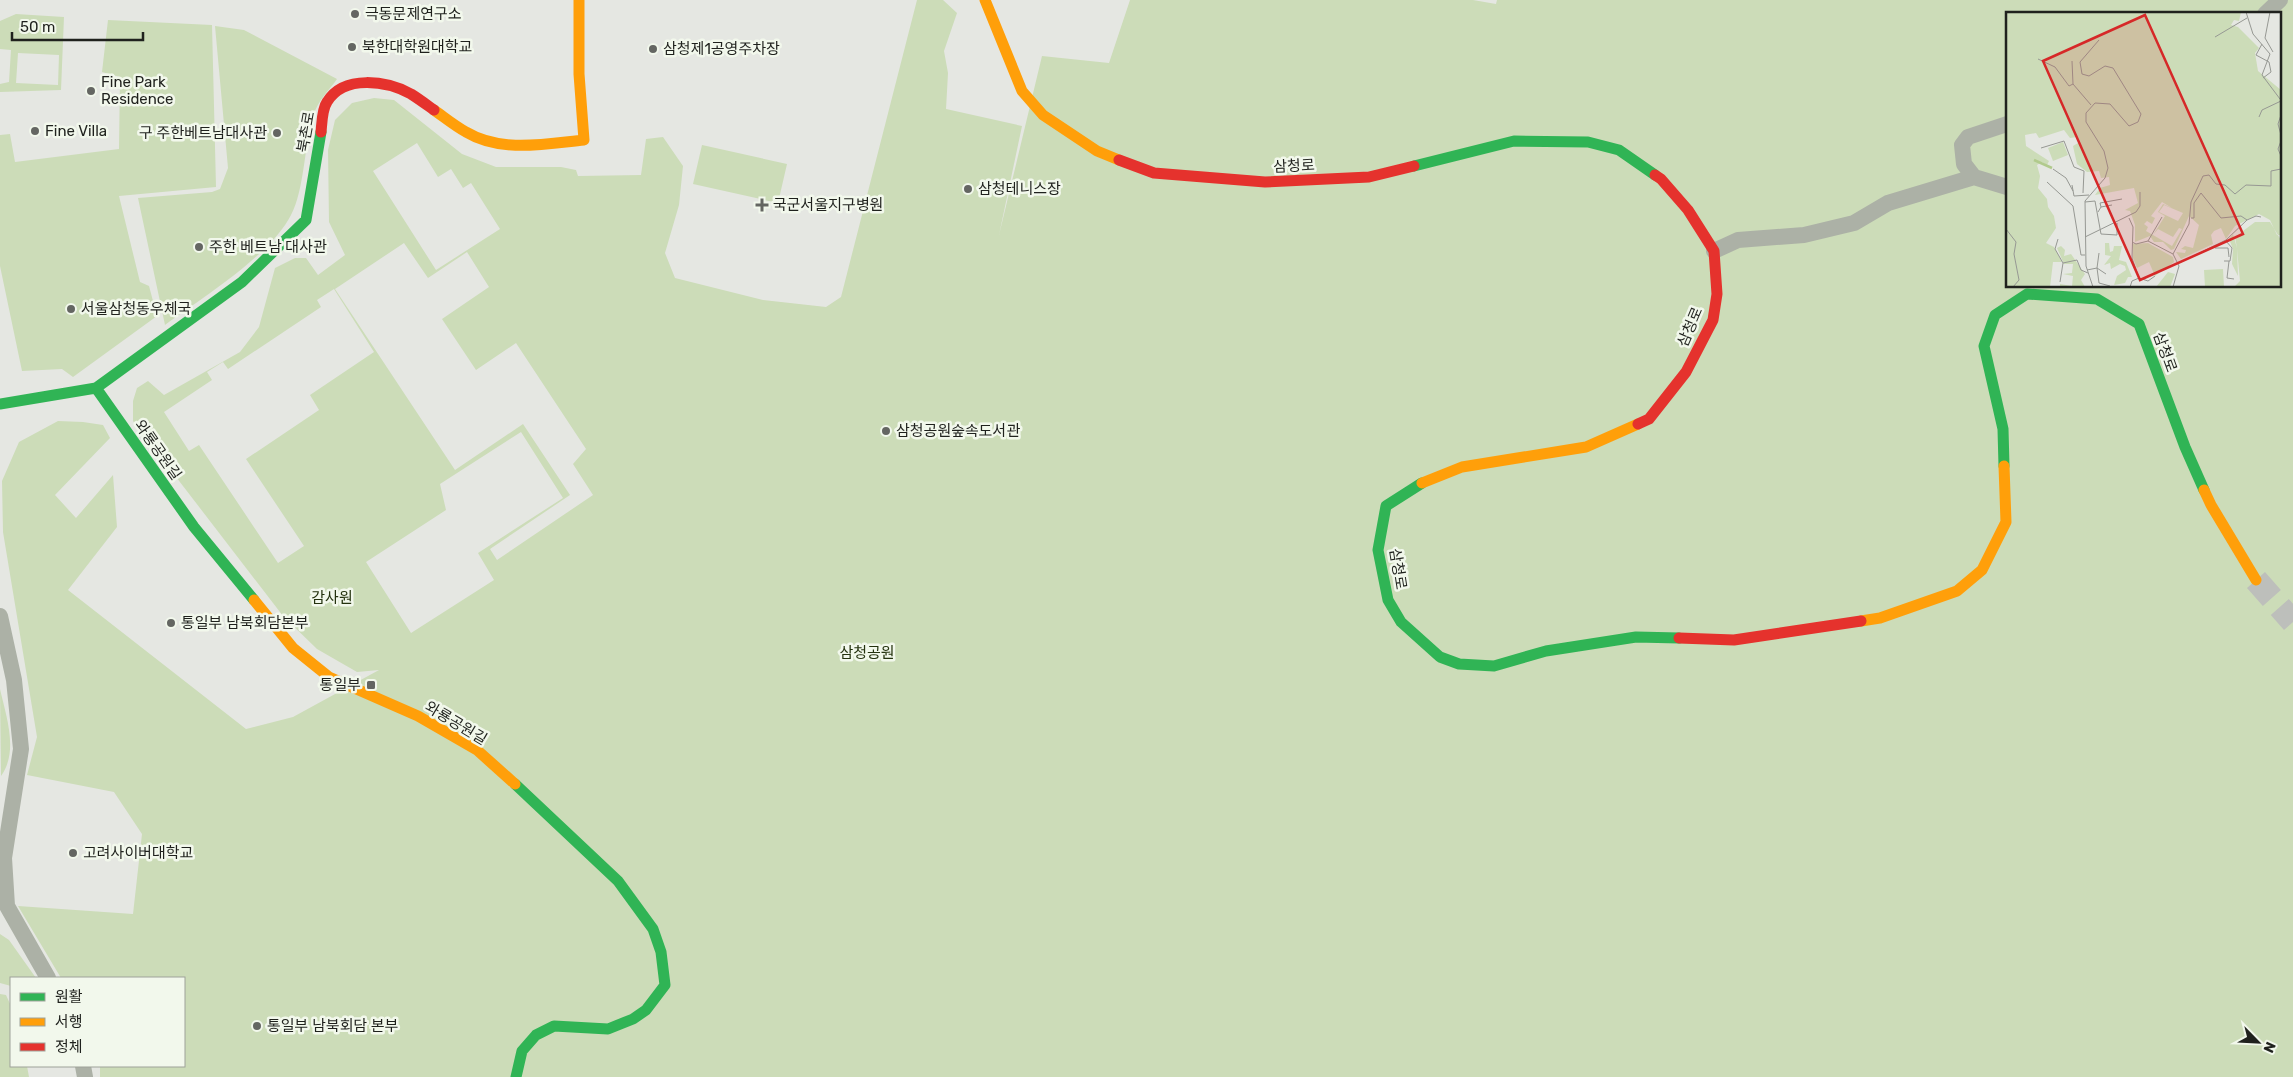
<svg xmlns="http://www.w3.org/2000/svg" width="2293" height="1077" font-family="Rubik,'Noto Sans KR',sans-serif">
<rect width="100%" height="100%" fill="#e5e7e2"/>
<path fill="#ccdcb8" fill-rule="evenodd" d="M917,0H943L957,13L944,51L948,73L946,109L1022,126L999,235L1042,56L1109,63L1130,0H1473L1496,4L1497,0H2293V1077H100V1066H184V978H61L18,906L133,914L142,834L114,792L27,775L37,737L3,532L2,481L19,442L58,421L83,422L103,425L110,438L55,495L76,518L113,475L117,527L68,590L246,729L293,717L379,670L357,672L317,649L283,616L133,421V401L137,388L148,381L164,395L240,352L259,327L275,268L295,258H306L318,275L345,255L329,222L328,150L335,120L352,103L374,98L394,100L462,154L496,167H561L576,170L578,176L641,175L646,139L663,137L683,166L679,205L665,253L675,278L763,300L826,307L841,297ZM2007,14H2279V286H2007ZM417,143L438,177L451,169L463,188L471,183L500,229L436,270L373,171ZM404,243L428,278L467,252L489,287L442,319L476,370L516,343L586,449L573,464L593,495L497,560L490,549L570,495L523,424L455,470L335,289ZM334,289L374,352L310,395L319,410L246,459L304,546L278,563L199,445L189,451L164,412L212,380L207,372L223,362L228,369L321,307L317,300ZM521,432L563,498L478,553L494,580L411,633L366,562L446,510L440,484Z
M16,14L64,17L61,90L0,92V84L9,82L11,50L0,49V21ZM18,53L59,55L58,85L16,83Z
M108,20L212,25L216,187L119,196L140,282L149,286L157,316L73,377L62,369L22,371L0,266V135L10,134L15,162L119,149L120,77L102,72Z
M215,26L244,30L337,79C330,89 317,102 314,114C304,143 305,189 291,215C271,255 202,298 165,325L138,198L212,192L220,189L228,168Z
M702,145L787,164L778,203L693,184Z
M0,689C6,716 19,751 1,776Z
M0,934L9,940L36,978H11V986L0,983Z
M0,994L6,995L11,1006V1066H27L29,1077H0Z"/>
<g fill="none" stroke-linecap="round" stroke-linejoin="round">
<path stroke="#bdbfbb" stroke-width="24" stroke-dasharray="24 12" stroke-linecap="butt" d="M2256,580L2293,622"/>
<path stroke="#acb1a6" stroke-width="16" d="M2265,14L2280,0
M1974,177L1964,164L1962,145L1968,137L2007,124
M1714,251L1738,240L1804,235L1854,223L1888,203L1974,177L2007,187
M0,616L14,680L21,749L4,858L7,906L48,978
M83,1066L85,1077"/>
<path stroke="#30b455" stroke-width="11" d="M1414,166L1514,141L1588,142L1619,150L1655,175
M96,388L194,527L254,600
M0,404L96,388L242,282L306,220L321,132
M2004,466L2003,429L1984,346L1995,315L2027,294L2097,299L2139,324L2185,447L2204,490
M1422,483L1386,506L1378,550L1388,600L1401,622L1440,657L1459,664L1494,666L1546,651L1636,637L1679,638
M515,784L618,881L653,929L661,952L665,985L646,1010L633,1019L608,1029L554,1026L536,1035L522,1051L516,1077"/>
<path stroke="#ff9f0a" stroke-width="11" d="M985,0L1022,91L1043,115L1097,151L1119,160
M434,110C444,117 455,126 466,132C501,153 545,144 584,140L579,74V0
M1422,483L1462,467L1586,447L1638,424
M2204,490L2211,505L2256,580
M254,600L293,648L329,677L418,716L477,750L515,784
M1861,621L1880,618L1957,591L1982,570L2006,522L2004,466"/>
<path stroke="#e5322d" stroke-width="11" d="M321,132C322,123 322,109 327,102C344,74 387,81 411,94C419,99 427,105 434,110
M1119,160L1154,173L1265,182L1369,177L1414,166
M1638,424L1649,419L1686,372L1713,320L1717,294L1714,251L1688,210L1661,179L1655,175
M1679,638L1734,640L1861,621"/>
</g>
<g fill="#646662" stroke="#f2f8ec" stroke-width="2">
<circle cx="355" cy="14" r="5"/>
<circle cx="352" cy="47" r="5"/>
<circle cx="653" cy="49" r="5"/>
<circle cx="91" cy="91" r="5"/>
<circle cx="35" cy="131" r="5"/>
<circle cx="277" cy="133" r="5"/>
<circle cx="968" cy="189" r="5"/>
<path d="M759.5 197.5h5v5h5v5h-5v5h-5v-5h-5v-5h5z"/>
<circle cx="199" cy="247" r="5"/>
<circle cx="71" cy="309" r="5"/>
<circle cx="886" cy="431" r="5"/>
<circle cx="171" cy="623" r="5"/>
<rect x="366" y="680" width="10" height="10" rx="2.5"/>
<circle cx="73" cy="853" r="5"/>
<circle cx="257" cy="1026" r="5"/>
</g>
<g text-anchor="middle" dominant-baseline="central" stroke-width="5" stroke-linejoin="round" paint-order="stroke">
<g font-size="15" fill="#1f211d" stroke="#f2f8ec" text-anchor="start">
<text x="365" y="14">극동문제연구소</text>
<text x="362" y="47">북한대학원대학교</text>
<text x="663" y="49">삼청제1공영주차장</text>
<text x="101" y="82">Fine Park<tspan x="101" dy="17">Residence</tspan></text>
<text x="45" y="131">Fine Villa</text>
<text x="267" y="133" text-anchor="end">구 주한베트남대사관</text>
<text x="978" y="189">삼청테니스장</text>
<text x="773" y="205">국군서울지구병원</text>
<text x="209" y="247">주한 베트남 대사관</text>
<text x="81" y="309">서울삼청동우체국</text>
<text x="896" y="431">삼청공원숲속도서관</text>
<text x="181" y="623">통일부 남북회담본부</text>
<text x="361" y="685" text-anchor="end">통일부</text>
<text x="83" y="853">고려사이버대학교</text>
<text x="267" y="1026">통일부 남북회담 본부</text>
</g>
<g font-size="15" fill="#1f211d" stroke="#f2f8ec">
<text transform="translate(306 132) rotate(-80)">북촌로</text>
<text transform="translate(1294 166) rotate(-3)">삼청로</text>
<text transform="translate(1690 327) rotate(-67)">삼청로</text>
<text transform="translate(2165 352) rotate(70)">삼청로</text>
<text transform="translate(158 450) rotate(55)">와룡공원길</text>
<text transform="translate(1398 569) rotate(81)">삼청로</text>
<text transform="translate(456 723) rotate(31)">와룡공원길</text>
</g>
<g font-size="15" fill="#24320e" stroke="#f2f8ec">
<text x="332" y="598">감사원</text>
<text x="867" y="653">삼청공원</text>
</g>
</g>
<g transform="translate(2006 12)">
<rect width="275" height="275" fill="#e5e7e2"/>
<path d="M0,0H235L233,9L228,8L225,13L232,15L253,36L249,41L252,59L275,78V223H271L264,208L253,202L229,214L220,227L215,216L208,219L205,223L207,232L175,247L170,240L179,241L180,238L175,237L179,234L187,236L193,213L183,204L168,237L165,238L157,230H148L144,224L129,230V213L124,199L119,198L132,191L128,176L89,183L94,176L104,173L103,165L95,166L93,159L81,160L71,152L67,134L72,131L71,125L64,126L58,118L33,126L30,121L19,123L20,134L43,149L41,153L36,150L31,153L34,164L32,176L41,187L42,195L48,204L50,216L40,231L48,235L56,250H47L44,275H0ZM156,190L166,196L157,192L152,200L159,204L147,223L140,219L142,215L138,212L141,209L146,212L149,206L145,204ZM158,193L177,201L172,209L153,200ZM173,216L176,217L166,234L147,223L152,217L167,225ZM57,130L62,143L47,149L42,136ZM249,210H264L275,228V275H228L234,269L231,237L232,264L226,252L227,237L223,227L227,222L231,236L229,225ZM99,231H103L104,240L107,239L108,234H116L113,248L120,250L126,265H122L119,271L108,273L111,264L120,258L119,254L114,252L105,257L104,251L98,253L105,244L99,243ZM142,231L167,245L168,250L149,264L143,250L131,256L127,246V232ZM55,234L59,238L58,244L65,242L79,262L75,268L79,275H54V272L66,274L67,264L57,262L66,261L67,252H58L51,236ZM217,257L218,275H199L198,258ZM162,260L169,262L164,275H150Z" fill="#ccdcb8" fill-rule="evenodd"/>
<path fill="none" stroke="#b1ca8d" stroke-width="2.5" d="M28,148L46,156"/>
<path fill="none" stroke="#969893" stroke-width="1" d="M240,0L247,22L264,42L256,63L274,87M257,0H264L259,26L267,40M209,25L241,6M256,32L250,43L263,50L265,60L257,66M32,47L49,55L63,74L67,72M66,49L67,72L85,93M275,103L272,112L275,123M253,105L256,98L275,89M275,129L272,137L275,144M35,136L58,129L68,155L78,159L77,181M47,157L60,166L67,179M41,170L67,194L75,243H79M66,173L68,184L83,183M79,190L89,189L95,222L111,223V211M95,195L94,191L116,187M92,200L95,195L106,193M123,206L127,215L126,246L133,266L126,269L124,275M185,206H188V191L195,181L215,206L235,204L241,208M0,217L10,230L8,242L13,268L7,275M79,225L130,200L134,194V180M52,227L49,237L57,251L71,248L75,258L82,261M142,229L156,205M126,230L130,232L142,229L167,242L173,254L167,275M209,236H222L223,245M167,242L183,212L185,190L197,164L203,163L210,172L219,173L229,182L240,173L265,174V159L275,157M218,249H224L226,236L220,229M223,249L221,266L228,267M173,251L220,228L241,208L250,204L255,205M81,258L91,256L93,241M100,262L91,256L93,271L104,274M133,266L142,269L149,264M54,270L57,251M87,275L80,254L79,189L99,166L102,156L98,139L80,110V101L89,91L104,92L123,114L132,110L135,102L107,56L99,54L83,64L76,62L74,50L93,28"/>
<path fill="#d62828" fill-opacity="0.15" stroke="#d62828" stroke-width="2.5" d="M139,3L237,222L134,268L37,49Z"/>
<rect width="275" height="275" fill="none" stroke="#1f211d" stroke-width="2.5"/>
</g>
<rect x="10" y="977" width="175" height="90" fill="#f2f8ec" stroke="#9ea299"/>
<rect x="20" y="993" width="25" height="8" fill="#30b455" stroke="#9ea299"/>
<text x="55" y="1002" font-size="15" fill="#1f211d">원활</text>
<rect x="20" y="1018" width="25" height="8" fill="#ff9f0a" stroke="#9ea299"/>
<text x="55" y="1027" font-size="15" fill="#1f211d">서행</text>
<rect x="20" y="1043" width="25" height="8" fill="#e5322d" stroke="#9ea299"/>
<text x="55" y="1052" font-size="15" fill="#1f211d">정체</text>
<g transform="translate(2258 1042) rotate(114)" stroke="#f2f8ec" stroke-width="4" paint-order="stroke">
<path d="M0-4L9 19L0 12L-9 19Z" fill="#1f211d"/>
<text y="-8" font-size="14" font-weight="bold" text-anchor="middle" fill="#1f211d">N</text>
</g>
<path d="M12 32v8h131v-8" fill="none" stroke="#1f211d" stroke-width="2.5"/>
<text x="20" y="32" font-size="15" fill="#1f211d" stroke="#f2f8ec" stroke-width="4" paint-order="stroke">50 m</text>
</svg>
